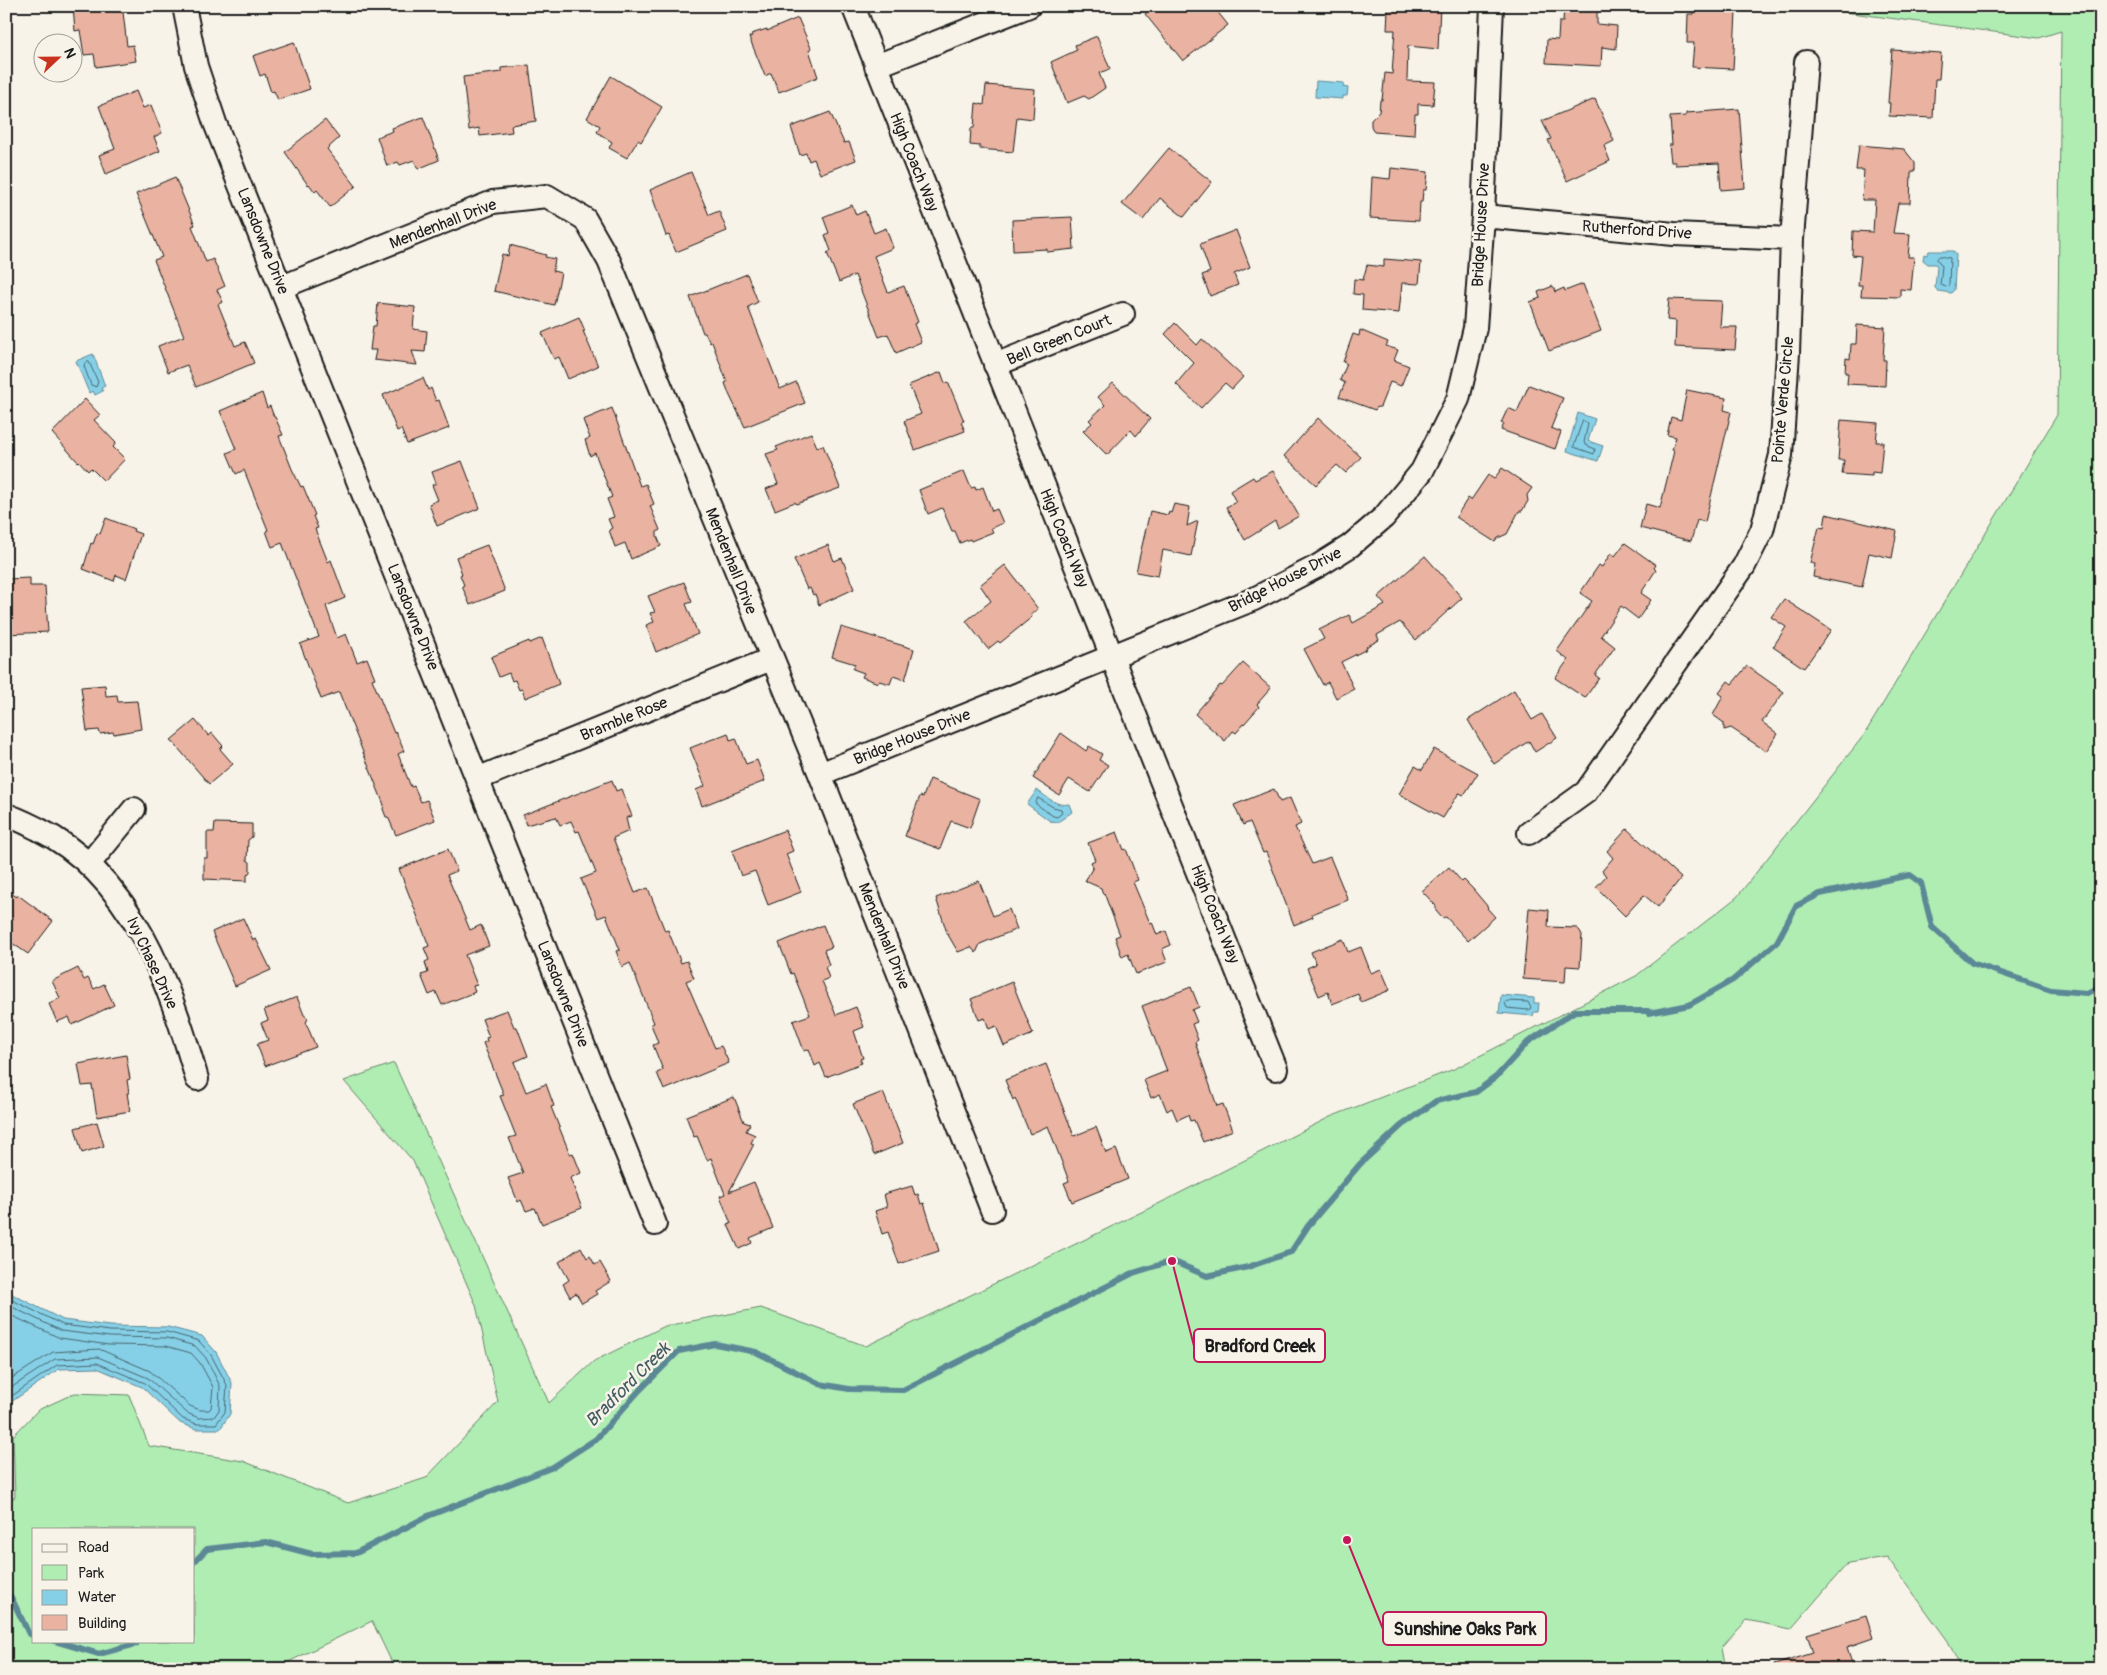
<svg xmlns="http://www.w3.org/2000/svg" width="2107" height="1675" font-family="Pangolin,sans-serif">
<rect width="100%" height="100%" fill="#f7f3e8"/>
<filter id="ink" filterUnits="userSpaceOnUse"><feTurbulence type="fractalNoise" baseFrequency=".02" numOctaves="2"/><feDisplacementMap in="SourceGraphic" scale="10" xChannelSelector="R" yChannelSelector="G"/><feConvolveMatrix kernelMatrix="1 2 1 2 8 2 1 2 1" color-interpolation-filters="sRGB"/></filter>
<g filter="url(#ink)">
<path fill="#afedb3" stroke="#668468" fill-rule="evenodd" d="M1799,6H2101V1669H1961L1948,1641L1887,1557L1848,1563L1791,1629L1747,1620L1722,1647L1726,1669H395L372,1621L276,1668L6,1669V1502L15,1497L13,1436L38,1410L75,1393L129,1395L149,1446L243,1461L348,1503L426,1478L498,1402L476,1305L413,1161L344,1081L394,1063L549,1403L594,1361L665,1326L761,1308L866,1346L1162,1202L1330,1117L1454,1069L1636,976L1737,897L1864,735L2057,415L2061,31L2039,38ZM34,1529H194V1641H34Z"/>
<path fill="#86d0e7" stroke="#5c8896" d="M1316,81L1344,83L1343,87L1348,88L1347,96H1343V99L1315,97Z
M1929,251H1953L1956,255L1954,290L1951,293L1938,291L1935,288L1937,266L1935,264H1928L1923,260L1924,254L1927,255Z
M93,354L105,386L101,388L103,391L95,395L93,391L89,393L76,361Z
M1578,413L1595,419L1588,441L1603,446L1598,461L1567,451Z
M1037,790C1047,797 1057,807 1069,804L1072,812L1058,822L1050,821L1027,804Z
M1501,995L1534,998V1003H1539L1538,1012H1534L1533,1016L1499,1013Z
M6,1291L63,1320L110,1326L168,1327L202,1336L216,1352L232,1383L230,1414L220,1429H196L180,1423L142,1387L97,1368L59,1369L11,1402L6,1407Z"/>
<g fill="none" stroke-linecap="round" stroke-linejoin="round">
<path stroke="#46646d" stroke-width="1" d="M1940,256L1950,258L1949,285L1947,287L1940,285L1942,266L1937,259Z
M89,362L98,382L96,387L91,385L84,366L85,363Z
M1583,420L1588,424L1584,442L1586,445L1595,449L1594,454L1574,447Z
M1038,798L1053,807L1061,809L1062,813L1057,817L1053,816L1036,804Z
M1508,1001L1528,1002L1531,1008L1528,1010L1507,1008L1505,1003Z
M6,1297L63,1325L110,1331L167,1332L199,1341L211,1355L227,1385L225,1412L216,1424H197L183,1419L145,1383L97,1363L57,1365L6,1400
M6,1304L61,1331L110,1337L167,1338L195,1346L206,1358L220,1386L219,1410L214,1417L199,1418L187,1413L148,1378L98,1357L55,1359L6,1391
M6,1313L60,1338L109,1345L166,1346L191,1353L200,1363L213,1387L211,1408L209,1410H200L190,1406L150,1371L99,1349L53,1352L6,1382"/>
<path stroke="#5c8896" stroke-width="6" d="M194,1562L207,1549L266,1542L312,1554L356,1553L428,1516L553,1467L596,1439L638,1392L679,1351L715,1344L756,1352L820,1384L849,1389L903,1390L1133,1273L1172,1261L1207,1276L1248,1267L1291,1252L1308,1226L1360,1164L1401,1126L1436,1101L1476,1092L1496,1077L1528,1042L1575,1011H1648L1649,1013L1689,1005L1733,980L1777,942L1796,906L1820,894L1910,875L1921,883L1932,927L1972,963L2051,990L2087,993L2101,986
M6,1592L11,1597L29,1634L34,1635
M55,1641L99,1654L136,1644L138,1641"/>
</g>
<path fill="#eab2a0" stroke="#1c1c1c" d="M73,6H119L120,12H123L127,46L133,45L136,61L96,67L94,54L84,55L80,30L75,31Z
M1154,6H1213L1228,25L1183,61L1145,14Z
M1396,6H1440L1438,49L1408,46L1407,81L1435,82L1433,105L1418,104V114H1415L1414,135L1374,132L1371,126V120L1379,112L1380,100H1382L1385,73L1392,74L1395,30H1387L1388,10L1396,11Z
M1564,6H1597V24L1617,26L1616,49L1602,47L1601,66L1546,63L1547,39L1558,40L1559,22H1563Z
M1693,9L1736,12L1733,69L1692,67L1694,43H1687L1688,14H1693Z
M798,18L811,48L809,50L818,77L779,92L771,73L765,76L749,37L752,36L751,34L767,29V31Z
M1097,36L1110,69L1099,73L1105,88L1089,99L1084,96L1067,103L1051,62L1077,50L1075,45Z
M294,42L310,89L278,100L274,91L271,92L265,74L260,76L253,56Z
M1892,50L1941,53L1939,79H1935L1933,118L1889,116L1890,103H1888Z
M529,65L536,121L511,125L512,132L480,136L479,128L469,130L463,77L501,72V68Z
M611,76L662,107L641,142L638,140L627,158L609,148L612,142L597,132L600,126L587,118Z
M986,85L1035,89L1033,119L1017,117L1013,152L980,149V146L970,145L971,128H974L976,103L984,105Z
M136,91L143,108L151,105L162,133L154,137L160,151L106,174L99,155L115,149L99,106Z
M1595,99L1614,141L1604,146L1610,161L1567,181L1548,140L1551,139L1542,121Z
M1739,109L1745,188L1721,190L1719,163L1675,165V162H1671L1669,145H1672L1670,117L1686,116V113Z
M830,112L844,143L849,142L856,160L820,174L814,159L809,161L806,153L800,155L791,127Z
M423,117L439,160L418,169L414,160L400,165L398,162L387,166L377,137L393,131L392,128Z
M325,120L339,138L327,149L356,186L330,207L317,190L315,192L309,184L308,185L285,152Z
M1859,145L1904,149L1915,163V170L1911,173L1910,203H1898L1893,233L1910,234L1908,257H1914L1911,290L1900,289V297L1861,296L1862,285H1858L1861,256L1852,255L1853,231L1873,232L1875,200H1862L1864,170H1856Z
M1169,148L1212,182L1184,217L1160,198L1143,220L1122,204Z
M1391,168L1428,172L1426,190H1423L1422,202H1420L1419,221L1370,218L1372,177L1390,179Z
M691,172L709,215L719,211L727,231L676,252L669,235L666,236L650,190Z
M175,177L195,225L192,226L206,262L213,259L225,286L217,290L223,302L218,304L235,346L245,342L254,363L196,387L187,365L168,372L158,346L184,336L154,260L162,257L136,194Z
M852,205L856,215L865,211L874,233L886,228L893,248L874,256L888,292L904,286L918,322L914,324L921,342L896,353L888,334L879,337L855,275L839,282L827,253L831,251L825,235L829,233L823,217Z
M1072,217L1074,249L1047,252V249L1013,251L1012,220Z
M1236,230L1250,267L1234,274L1238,285L1210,296L1202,275L1210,272L1200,244Z
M510,245L546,255L545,257L555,259L553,271L561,273L554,305L494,291L502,254L508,256Z
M1384,259L1421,262L1419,284L1402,283L1399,313L1362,310L1363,295L1353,294L1354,279L1363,280L1367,265L1384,267Z
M747,274L758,302L748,307L780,389L796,382L805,403L745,427L729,394L725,383L727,382L712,342L710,343L705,333H703L690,297Z
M1583,284L1601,331L1549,351L1530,302L1540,298L1538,292L1553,286L1555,292L1564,288L1565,291Z
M1669,299L1722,301L1720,327H1737L1735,350L1675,347L1676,321L1667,320Z
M378,303L415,307L413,329L427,331L425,352L412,351L417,365L374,360L376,350H370L373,326H376Z
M579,317L585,331H583L598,366L568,379L559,357L554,359L542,333Z
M1175,323L1197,345L1202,339L1243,377L1232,389L1225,383L1201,408L1176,384L1194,363L1165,334Z
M1857,325L1885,327L1883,360H1886L1885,386L1847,384L1848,373H1845L1846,358L1850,359L1851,344H1856Z
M1360,330L1388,342L1386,346L1398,350L1394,360L1409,366L1401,386L1390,382L1380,407H1377L1375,410L1339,397L1345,383L1340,380L1347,364L1343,362L1353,334L1359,336Z
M941,372L945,383L948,382L964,421L961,422L965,431L915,450L904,421L921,414L909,385Z
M423,378L428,390L431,388L436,401L439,400L449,428L407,444L401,429L397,431L383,395Z
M1113,383L1150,419L1136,436L1131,430L1107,455L1083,431L1092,423L1089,420L1105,405L1098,397Z
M1529,385L1563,398L1551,428L1561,432L1555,449L1501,430L1504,424L1501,423L1508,408L1517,412Z
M1687,390L1726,398L1724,410L1731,412L1705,522L1697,520L1691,541L1640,528L1646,504L1660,508L1674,451L1672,450L1676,437L1667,435L1671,417L1681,420Z
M262,393L267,408L270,406L274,417H275L283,435L279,436L292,469L301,487L303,486L315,515L313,516L318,528L315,529L328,562L331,560L345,598L326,606L337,638L346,634L357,662L367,658L375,678L372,679L394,733L396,732L404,751L398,754L411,787L414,786L421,802L427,800L435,820L396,835L388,817H386L383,809L384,805L339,692L321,699L300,644L319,637L282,543L272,547L266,531L268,530L244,470L236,474L227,453L236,449L220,411Z
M85,399L100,415L94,420L116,443L113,447L125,459L104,481L91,468L88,471L79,461L78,462L52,433Z
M612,408L640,486L646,484L654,504L650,506L660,530L657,532V536L661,546L631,559L625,543L615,547L609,530L612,528L608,519L614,517L607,499L612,497L595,453L590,456L585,440L590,438L583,420Z
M1318,418L1361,457L1346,473L1337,465L1316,485L1284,456Z
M1841,420L1878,423L1876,442H1883L1880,473L1872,472V476L1842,474L1844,460H1838Z
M811,433L817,447L823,445L840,488L796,504L795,502L775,510L766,489L778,484L766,454L778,450L776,447Z
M462,461L480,508L437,526L429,504L438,500L432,485L436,483L432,472Z
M1502,468L1532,488L1527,495L1528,501L1522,511H1519L1507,534L1498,538L1495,542L1456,517L1468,498L1471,500L1488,475L1494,479Z
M964,471L971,488L975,487L976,490L983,487L992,511L997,509L1003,523L991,528L993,532L971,541L970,539L960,543L955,531H952L942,508L928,514L919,490Z
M1273,471L1299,516L1278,528L1275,521L1245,540L1226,507L1236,502L1230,491L1253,477L1255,480Z
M1174,504L1190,507L1187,526L1198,521L1191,556L1163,550L1158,576L1136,572L1150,511L1168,515L1169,512L1171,513Z
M1826,514L1897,531L1892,558L1869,553L1862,587L1813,577L1815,564L1810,563L1819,527L1824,528Z
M106,518L134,529L133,531L141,534L126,579L116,575L114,581L83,569L91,543L93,544L97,533L100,534Z
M1625,543L1656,565L1654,568L1656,570L1641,593L1651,600L1638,619L1621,606L1601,636L1615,647L1595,675L1599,678L1585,698L1555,678L1568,660L1557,651L1592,601L1580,593L1599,565L1602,567L1611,553L1615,556Z
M487,545L505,591L470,605L462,586L464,585L460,575L462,574L456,557Z
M828,545L834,561L842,558L854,589L819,605L815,594L813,595L810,588L807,589L794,559Z
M1425,556L1462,598L1416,640L1400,622L1377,635L1379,640L1366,647L1367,649L1341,662L1354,689L1336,698L1328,682L1323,685L1304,649L1324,639L1319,630L1349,615L1353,623L1385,605L1378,597Z
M1005,565L1038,609L1031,614L1032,617L1000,643L998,641L988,649L966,621L991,601L980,585Z
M30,578V586H45L48,632L6,634V579Z
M684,582L692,602L686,604L698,634L656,652L646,625L654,622L650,613L655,612L648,596Z
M1784,599L1831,630L1804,668L1773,647L1786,627L1771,617Z
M841,627L914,649L905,680L893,676L890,684L879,681L878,683L862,677L864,673L853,669L855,664L832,657Z
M542,638L559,684L525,698L522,689L519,690L515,680L512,681L509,673L499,677L491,657L529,641L530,643Z
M1243,663L1271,688L1257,704L1259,707L1236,733L1233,731L1225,741L1195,714L1220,685L1222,686Z
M1747,666L1784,692L1762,722L1778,734L1766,751L1731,728L1724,730V723L1713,715L1723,696L1719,693L1728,681L1732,684Z
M105,685L106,696L117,695L118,702L137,701L141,729L114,734L113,732L100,734L99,730L87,731L81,687Z
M1514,690L1532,720L1542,714L1557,738L1535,752L1529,741L1494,764L1468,720Z
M195,720L209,736L212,733L223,746L220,749L233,764L209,784L171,740Z
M728,733L730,740L736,738L746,764L757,760L765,781L702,806L696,790L705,786L690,748Z
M1061,733L1086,751L1089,746L1102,754L1099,760L1108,765L1090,792L1069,779L1059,795L1033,778Z
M1434,749L1478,773L1464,795L1459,793L1443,818L1399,794L1415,766L1422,770Z
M930,779L980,799L970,828L951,821L940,849L905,836L920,796L923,797Z
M612,780L616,791L621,789L632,816L626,818L629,831L613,838L635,893L648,888L665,931L668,930L681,963L687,961L694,978L686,981L715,1048L721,1046L729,1063L664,1090L657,1073L663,1070L653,1045L658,1043L651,1024L654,1023L630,963L622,967L616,951L620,950L606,915L598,918L581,879L596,873L579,831L576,832L571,821L560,825L556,817L526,825L523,815Z
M1274,789L1280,802L1290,798L1301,824L1295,827L1312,864L1330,857L1348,900L1312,914L1313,917L1294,925L1266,852L1263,853L1250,822L1243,825L1234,805Z
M215,823L252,824V837L248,840L247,860L250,862V872L247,875V881L204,879V858H207V832H214Z
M1627,829L1681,878L1658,907L1644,895L1625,916L1596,887L1606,876L1602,871L1613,858L1607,851Z
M785,830L793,851L786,854L801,892L768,905L755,871L741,876L732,851Z
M1117,832L1124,850L1126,849L1138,880L1133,882L1150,923L1152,922L1157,935L1166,931L1171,945L1162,949L1167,962L1136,974L1128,954L1122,957L1115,937L1120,935L1104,893L1103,894L1101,888L1085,881L1093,867L1091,862L1095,860L1088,843Z
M448,849L457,871L447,875L470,930L481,925L489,946L465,955L477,985L473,986L475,992L442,1005L436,992L429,995L421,975L428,973L425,962L429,960L424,948L429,946L399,869Z
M1449,867L1462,882L1464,880L1472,888L1488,907L1487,908L1495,917L1468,941L1446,917L1442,918L1436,911V906L1422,891Z
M979,881L993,916L1009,909L1017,929L980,944L976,953L971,947L958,952L947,933L936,898Z
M6,890L17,897L18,895L53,921L28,954L6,939Z
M1529,908L1549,910L1548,927L1577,928L1580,931L1582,935L1580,967L1566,966L1565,982L1523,979Z
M243,918L253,940L256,939L271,970L235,986L212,932Z
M823,925L832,947L824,950L829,965L825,967L829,978L822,981L836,1015L856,1007L864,1027L854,1031L863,1058L860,1059L862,1063L826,1077L820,1063L815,1066L809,1049L804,1051L793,1021L810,1015L793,973L791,974L779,943Z
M1343,939L1348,952L1361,947L1371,973L1381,969L1390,990L1361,1002L1358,994L1332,1004L1328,992L1319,996L1307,968L1316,964L1311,952Z
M78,968L84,980L88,978L94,989L104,984L114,1005L72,1025L69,1017L57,1022L49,1004L60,998L52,981Z
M1012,982L1033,1034L1004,1046L996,1026L989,1029L985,1018L979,1020L971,999Z
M1191,987L1199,1007L1192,1010L1197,1022L1192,1024L1198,1040L1195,1042L1217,1106L1223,1104L1233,1130L1203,1142L1194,1120L1190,1121L1188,1115L1177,1120L1172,1108L1167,1111L1160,1094L1151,1098L1144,1080L1167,1071L1142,1006Z
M297,997L304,1015L308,1018L306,1023L316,1047L265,1066L257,1044L268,1040L261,1023L268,1020L264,1010Z
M507,1010L514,1027H517L528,1056L514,1062L526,1092L546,1084L554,1106L551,1107L570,1154L573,1153L581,1173L570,1178L582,1208L542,1224L535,1208L526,1211L521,1200L518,1202L508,1178L523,1173L509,1138L516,1136L500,1096L504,1095L483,1043L487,1041L486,1038L489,1037L482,1019Z
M126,1055L130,1079L127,1080L129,1093H127L130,1111L97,1117L92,1085L82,1086L78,1064Z
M1046,1064L1074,1136L1096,1127L1106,1153L1116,1149L1128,1179L1072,1202L1064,1183L1069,1181L1048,1126L1030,1134L1015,1098L1013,1100L1005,1080Z
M883,1092L903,1143L874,1155L853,1104Z
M734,1097L744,1122L750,1124L746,1131L755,1135L751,1143L754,1144L729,1192L754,1182L773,1228L750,1238L752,1243L739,1249L728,1225L731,1224L720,1196L725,1194L711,1158L707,1160L697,1136L694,1137L686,1116Z
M97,1122L104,1146L82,1153L75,1128Z
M912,1186L915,1195L918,1194L921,1204L924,1203L939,1251L899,1264L888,1232L882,1234L875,1211L887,1207L884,1194Z
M581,1247L587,1258L590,1256L595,1265L600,1262L611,1281L595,1291L597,1294L582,1303L576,1293L570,1297L563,1284L569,1280L559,1262Z
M1866,1616L1873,1638L1847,1647L1854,1669H1775L1774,1665L1813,1653L1807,1634Z"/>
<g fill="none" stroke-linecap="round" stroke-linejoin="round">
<g stroke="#1c1c1c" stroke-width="26">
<path id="minor" d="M184,6L196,66L215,123L655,1224
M853,6L1276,1069
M876,66L1029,6
M1483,216L1674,234L1792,239
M282,287L493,202L547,196L585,219L609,261L820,774L992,1210
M995,365L1123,314
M820,774L1254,599L1318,566L1350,546L1384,517L1422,471L1458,399L1475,328L1483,216L1492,6
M477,779L771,659
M6,815C17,818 28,824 38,829C132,875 170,985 197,1079
M1529,833L1586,792L1744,566L1762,530L1781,455L1788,353L1792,239L1806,62
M89,864L134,809"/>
</g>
<use href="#minor" stroke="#f7f3e8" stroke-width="22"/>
</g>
</g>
<g text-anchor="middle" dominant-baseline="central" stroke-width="5" stroke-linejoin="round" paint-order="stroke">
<g font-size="16" fill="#1c1c1c" stroke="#f7f3e8">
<text transform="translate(914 162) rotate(68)">High Coach Way</text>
<text transform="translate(443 224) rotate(-21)">Mendenhall Drive</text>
<text transform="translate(1481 225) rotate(-87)">Bridge House Drive</text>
<text transform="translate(1637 230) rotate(4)">Rutherford Drive</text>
<text transform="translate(263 241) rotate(68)">Lansdowne Drive</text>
<text transform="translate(1059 340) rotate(-22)">Bell Green Court</text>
<text transform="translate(1783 400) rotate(-85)">Pointe Verde Circle</text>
<text transform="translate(1064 538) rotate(68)">High Coach Way</text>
<text transform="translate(731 561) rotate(68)">Mendenhall Drive</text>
<text transform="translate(1285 580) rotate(-27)">Bridge House Drive</text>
<text transform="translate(413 617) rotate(68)">Lansdowne Drive</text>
<text transform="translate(624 719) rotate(-22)">Bramble Rose</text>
<text transform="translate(912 737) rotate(-22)">Bridge House Drive</text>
<text transform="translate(1215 914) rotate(68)">High Coach Way</text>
<text transform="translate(884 936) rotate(68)">Mendenhall Drive</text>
<text transform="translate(152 963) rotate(65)">Ivy Chase Drive</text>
<text transform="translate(563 994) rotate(68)">Lansdowne Drive</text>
</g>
<g font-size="18" font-style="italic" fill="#415b63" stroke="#f7f3e8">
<text transform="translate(628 1385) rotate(-45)">Bradford Creek</text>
</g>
</g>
<path fill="none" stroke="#c2185b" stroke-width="2" d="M1172 1261L1194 1346M1347 1540L1383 1629"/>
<g fill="#c2185b" stroke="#f7f3e8" stroke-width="2">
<circle cx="1172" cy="1261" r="5"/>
<circle cx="1347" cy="1540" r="5"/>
</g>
<g fill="#f7f3e8" stroke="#c2185b" stroke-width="2">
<rect x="1194" y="1329" width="131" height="33" rx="5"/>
<rect x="1383" y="1612" width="163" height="33" rx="5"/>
</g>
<g font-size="18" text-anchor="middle" font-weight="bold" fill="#1c1c1c">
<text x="1260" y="1352">Bradford Creek</text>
<text x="1465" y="1635">Sunshine Oaks Park</text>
</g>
<rect width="2107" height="1675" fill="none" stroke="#f7f3e8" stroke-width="25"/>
<rect x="12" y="12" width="2082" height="1650" fill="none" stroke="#1c1c1c" stroke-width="2" filter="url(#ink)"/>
<rect x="32" y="1528" width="162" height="115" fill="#f7f3e8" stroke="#9f9d96"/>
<rect x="42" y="1544" width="25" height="8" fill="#f7f3e8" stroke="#9f9d96"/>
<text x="78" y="1552" font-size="15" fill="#1c1c1c">Road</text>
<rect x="42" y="1565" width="25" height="15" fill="#afedb3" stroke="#9f9d96"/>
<text x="78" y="1578" font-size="15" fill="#1c1c1c">Park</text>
<rect x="42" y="1590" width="25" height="15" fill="#86d0e7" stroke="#9f9d96"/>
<text x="78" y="1602" font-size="15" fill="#1c1c1c">Water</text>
<rect x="42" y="1615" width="25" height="15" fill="#eab2a0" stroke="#9f9d96"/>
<text x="78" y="1628" font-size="15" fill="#1c1c1c">Building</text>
<g transform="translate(58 58) rotate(68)"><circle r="24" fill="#f7f3e8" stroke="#9f9d96"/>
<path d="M0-4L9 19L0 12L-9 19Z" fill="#c8321e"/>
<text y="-8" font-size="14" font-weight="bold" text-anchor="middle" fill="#1c1c1c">N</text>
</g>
</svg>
